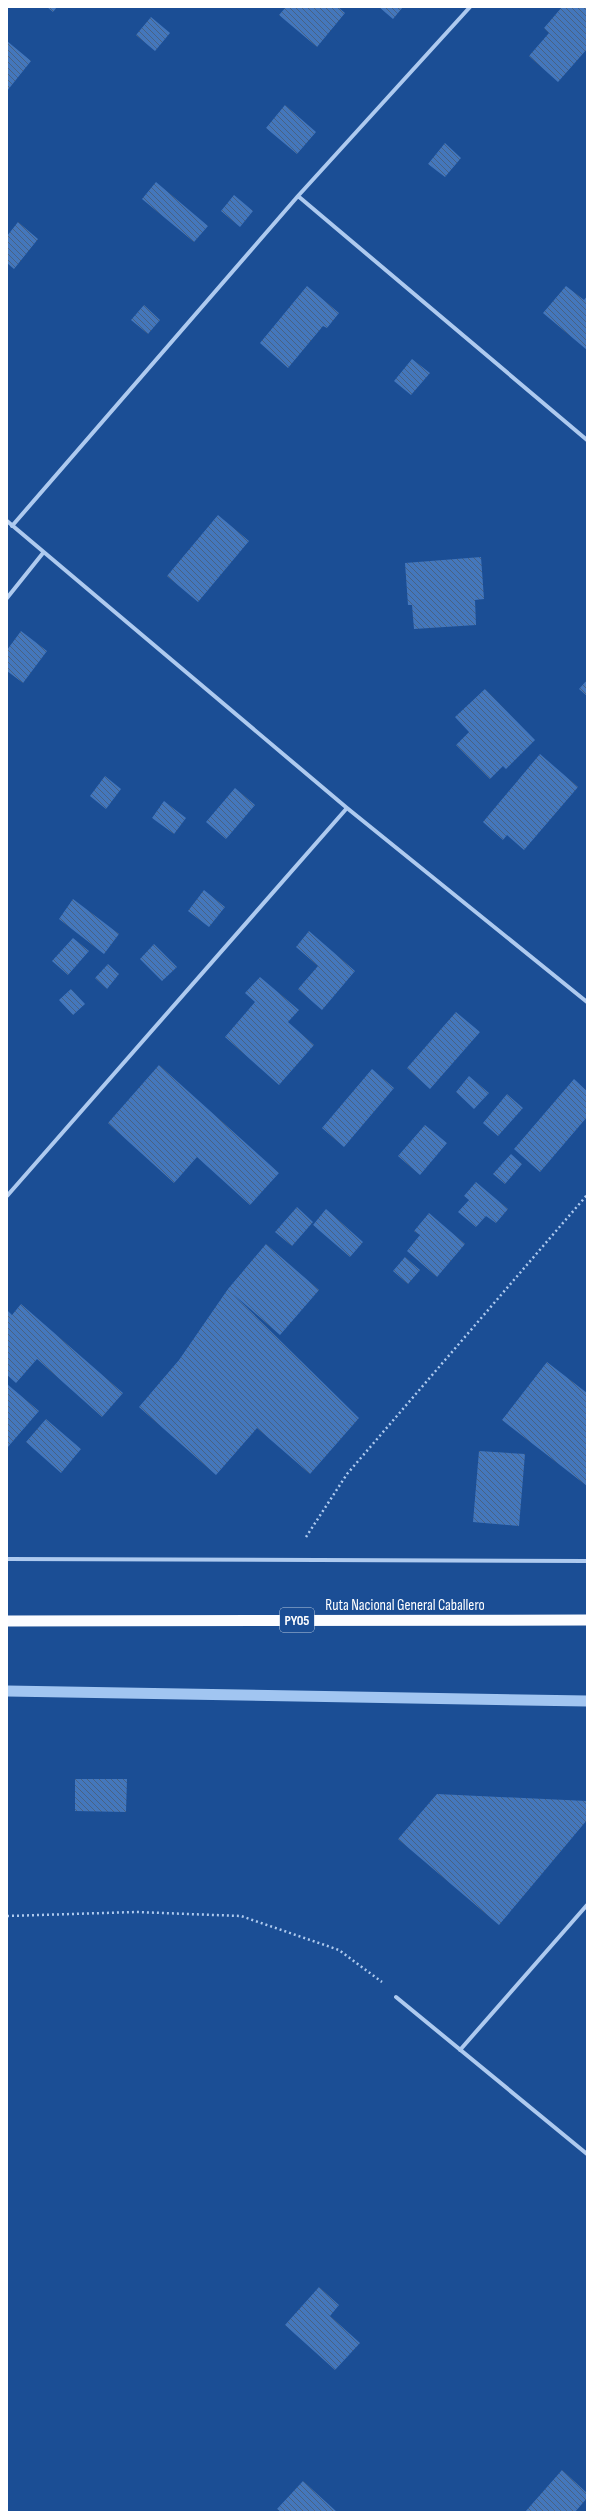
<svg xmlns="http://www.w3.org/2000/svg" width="594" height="2519" font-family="'Sofia Sans Condensed',sans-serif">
<defs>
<pattern id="building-back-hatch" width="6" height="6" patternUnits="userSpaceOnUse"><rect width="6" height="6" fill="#4477bc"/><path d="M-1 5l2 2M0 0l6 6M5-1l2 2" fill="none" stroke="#486284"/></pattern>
</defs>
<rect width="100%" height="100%" fill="#1b4e95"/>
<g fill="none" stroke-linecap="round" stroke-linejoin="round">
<path stroke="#a1c5f1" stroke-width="11" d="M7,1691L587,1701"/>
</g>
<path fill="url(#building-back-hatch)" d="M47,7H57L53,12Z
M286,7H338L345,13L317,47L279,15Z
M379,7H403L393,19Z
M562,7H587V49L558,82L529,56L549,33L544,28Z
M151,17L170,33L155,51L136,35Z
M7,41L31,61L7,91Z
M285,105L316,132L297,154L266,128Z
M445,143L461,158L445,177L428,164Z
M156,182L208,226L194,242L142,199Z
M234,195L253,211L240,227L221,211Z
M18,222L38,239L14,269L7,263V236Z
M307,286L339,313L327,328L323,326L288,368L260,343Z
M566,286L584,300L587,296V350L543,313Z
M144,305L160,320L148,334L131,320Z
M412,359L430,373L411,395L394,381Z
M218,515L249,541L198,602L167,576Z
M481,557L484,599L475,600L476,625L414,629L412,605H408L405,563Z
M21,631L47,651L23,683L7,671V650Z
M587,680V696L579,689Z
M485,689L535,740L506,769L503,766L490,779L456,745L469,732L455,717Z
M540,754L578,787L524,850L507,835L503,840L483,822Z
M105,776L121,789L106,809L90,796Z
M235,788L255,805L226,839L206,822Z
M164,801L186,818L174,834L152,818Z
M204,890L225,907L209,927L188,911Z
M73,899L119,934L104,954L59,919Z
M309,931L355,971L322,1010L298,989L318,966L296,947Z
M73,938L89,951L68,975L52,961Z
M154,944L177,967L162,981L140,959Z
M108,964L119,974L107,989L95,978Z
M260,977L299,1010L288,1022L314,1045L279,1085L225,1037L255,1002L245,993Z
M71,989L85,1004L73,1015L59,1000Z
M456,1012L480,1032L430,1089L407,1068Z
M159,1065L279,1173L250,1205L197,1157L174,1183L108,1123Z
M372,1069L394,1088L344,1147L322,1128Z
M469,1076L489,1093L474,1109L456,1092Z
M574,1079L587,1091V1117L540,1172L514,1149Z
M507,1094L523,1108L498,1136L483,1123Z
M425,1125L447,1143L420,1175L398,1156Z
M511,1154L522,1164L505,1184L493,1174Z
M476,1182L508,1209L496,1223L486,1216L476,1227L458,1212L469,1200L464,1196Z
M297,1207L313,1222L292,1246L275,1232Z
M326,1209L363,1242L350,1257L313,1225Z
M429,1213L465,1244L437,1277L407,1251L420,1235L414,1231Z
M266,1244L319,1290L280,1335L232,1293L359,1418L310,1474L257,1428L216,1475L139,1407L179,1360L228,1289Z
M405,1257L420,1270L408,1284L393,1271Z
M21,1304L123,1393L102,1417L37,1359L16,1383L7,1375V1310L12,1315Z
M547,1362L587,1393V1486L502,1420Z
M7,1384L39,1411L7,1448Z
M46,1419L81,1449L61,1473L26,1442Z
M479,1451L525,1454L519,1526L473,1522Z
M75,1779H127L126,1812L75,1811Z
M437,1794L587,1801V1820L499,1925L398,1839Z
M319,2287L339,2305L330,2316L360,2343L335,2370L285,2325Z
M562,2470L587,2493V2498L575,2512H525Z
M303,2481L337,2512H281L277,2509Z"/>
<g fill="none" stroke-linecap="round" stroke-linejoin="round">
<path stroke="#aecaef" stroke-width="2.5" stroke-dasharray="2 3" stroke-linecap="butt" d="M306,1537L347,1474L587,1195
M7,1916L136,1912L241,1916L339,1950L382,1982"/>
<path stroke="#aecaef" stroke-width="4" d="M298,196L587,440
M7,521L347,808L587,1002
M12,526L298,196L470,7
M7,598L43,553
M7,1196L347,808
M7,1559L587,1561
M396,1997L587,2154
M460,2050L587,1905"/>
<path stroke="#fbfcff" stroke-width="11" d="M7,1621L587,1620"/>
</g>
<g text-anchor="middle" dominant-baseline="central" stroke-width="3" stroke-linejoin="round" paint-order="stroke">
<rect fill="#1b4e95" stroke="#bbcadf" stroke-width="1" x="280" y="1608" width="34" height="24" rx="3"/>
<g font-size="14" font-weight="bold" fill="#fff">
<text x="297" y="1620">PY05</text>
</g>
<g font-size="15" fill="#fff" stroke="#1b4e95">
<text x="405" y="1605">Ruta Nacional General Caballero</text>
</g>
</g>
<rect width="594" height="2519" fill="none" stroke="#ffffff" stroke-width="16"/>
</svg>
